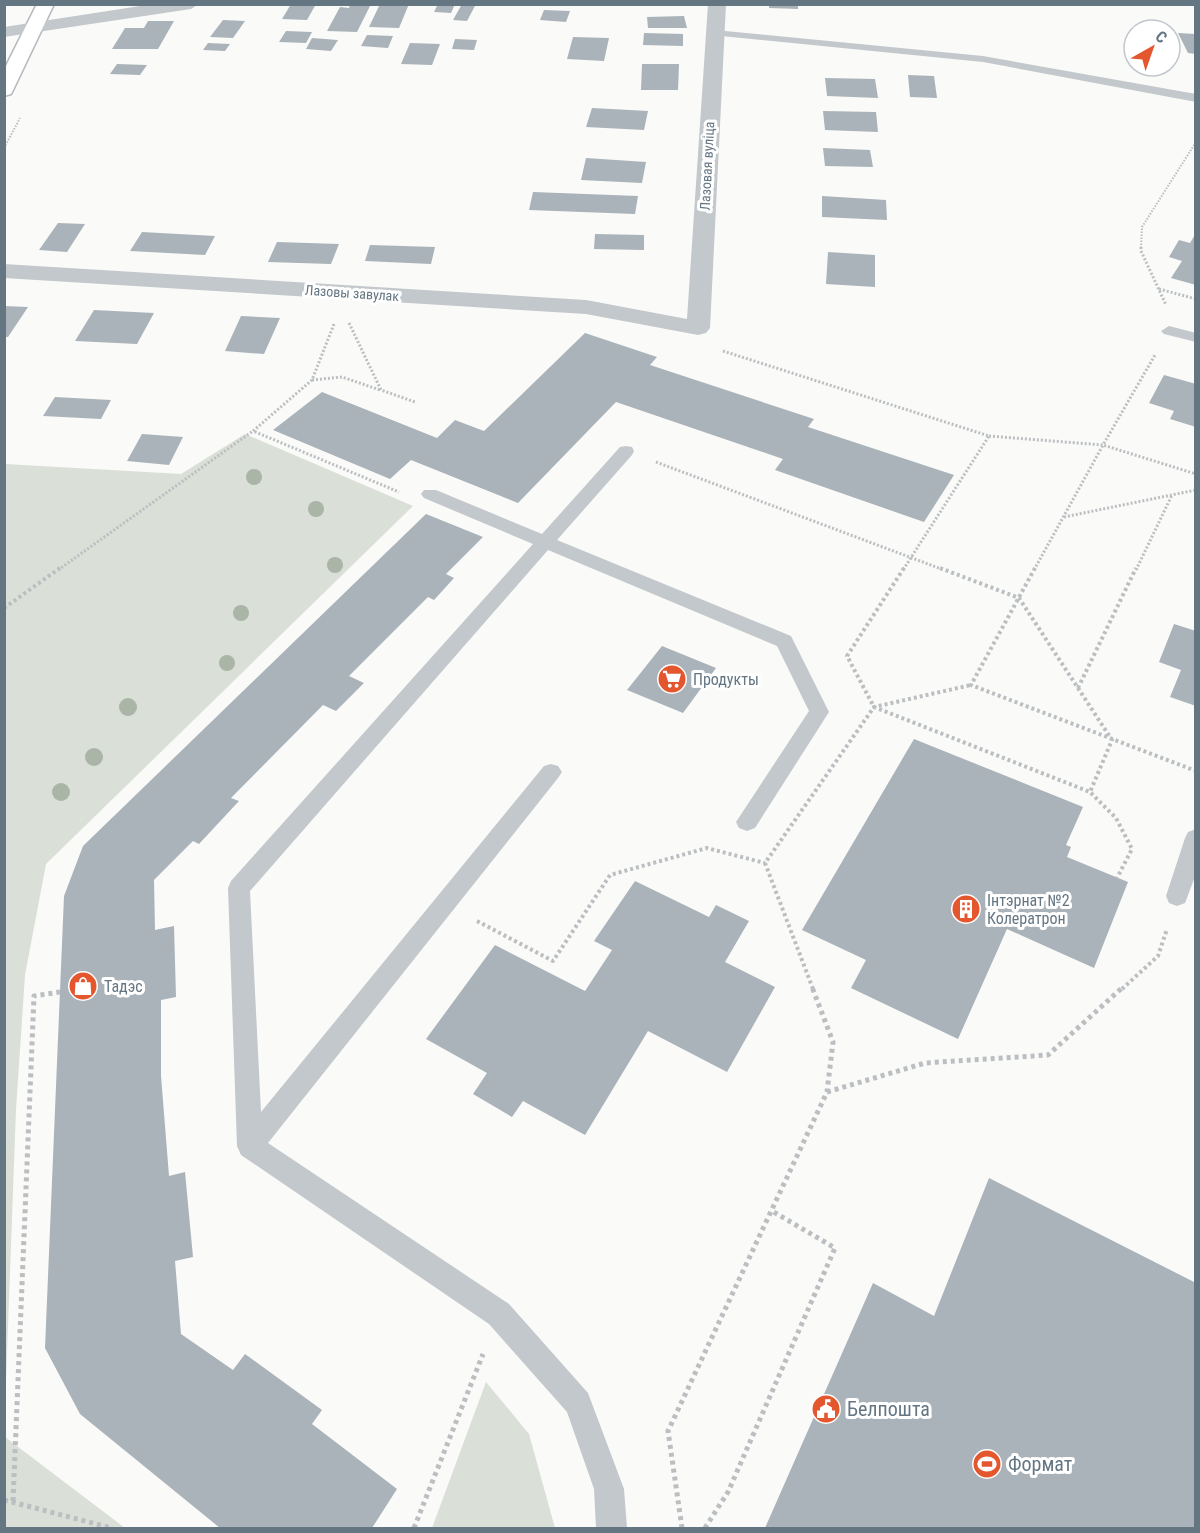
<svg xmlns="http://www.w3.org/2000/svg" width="1200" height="1533" font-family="'Roboto Condensed',sans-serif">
<rect width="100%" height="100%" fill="#fafaf8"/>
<path fill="#dadfd7" d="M245,434L413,506L46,864L25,975L16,1109L5,1408V464L181,474Z
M486,1382L529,1434L555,1528H432Z
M4,1437H5L125,1528H5Z"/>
<path fill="#aab3b9" d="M291,4H316L307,20L282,19Z
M350,4H371L357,32L327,31L340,7L349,8Z
M380,4H409L399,28L369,27Z
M438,4H455L451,13L434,12Z
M462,4H476L467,21L453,20Z
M769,4H798V9L769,8Z
M544,10L570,11L566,22L540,20Z
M684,16L687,28H648L647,17Z
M223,20L245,21L233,38L210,37Z
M148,21H174L158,49H112L125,28H144Z
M286,31L312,32L306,43L279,42Z
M644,33L683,34V46L643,45Z
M1178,33L1196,34V54L1188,53Z
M367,35L393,36L388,48L361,46Z
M573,37L609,38L604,61L567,59Z
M312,38L338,40L331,51L306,49Z
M455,39L477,40L474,50L452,49Z
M208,43L230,44L225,51L203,50Z
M410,43L440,44L432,65L401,64Z
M117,64L147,65L140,75L110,74Z
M642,64H679L678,90H641Z
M908,75L934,76L937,98L910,97Z
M825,78L875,79L878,98L827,96Z
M592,108L648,111L644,130L586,127Z
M823,111L876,112L878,132L825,130Z
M823,148L870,150L873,167L825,166Z
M586,158L646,162L642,183L581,180Z
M533,192L638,196L635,214L529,210Z
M822,196L886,200L887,220L822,217Z
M58,223L85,224L67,252L39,250Z
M142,232L215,236L205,255L130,251Z
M1196,233V285L1171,278L1182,261L1169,257L1179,240L1190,243Z
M595,234L644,235V250L594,249Z
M277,242L339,244L331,264L268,262Z
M370,245L435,247L431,264L365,261Z
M828,252L875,255V287L826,284Z
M4,306L28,307L8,337H4Z
M94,310L154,313L137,344L75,341Z
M241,316L280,318L264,354L225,351Z
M585,333L657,357L650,365L814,419L808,427L954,475L924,522L775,470L783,459L616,402L518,503L411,460L390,479L273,430L322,392L437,438L455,420L484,431Z
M1164,375L1196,384V427L1170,419L1174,411L1149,403Z
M55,397L111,400L101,419L43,416Z
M142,434L183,437L169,465L127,461Z
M426,514L483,537L446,574L454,578L434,600L428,597L349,676L364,683L336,711L323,705L231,798L239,801L199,844L193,841L154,880L155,930L174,926L176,997L161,1000V1076L169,1176L185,1172L193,1257L175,1261L181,1334L233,1370L245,1354L322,1410L312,1424L397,1489L372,1528H220L80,1414L45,1348L64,896L83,846Z
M1174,624L1196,631V706L1170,697L1181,670L1159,662Z
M662,646L716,668L683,713L627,690Z
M914,739L1083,807L1066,845L1071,847L1067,857L1128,882L1094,968L1007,929L958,1039L851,988L866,960L802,930Z
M635,881L709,917L716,905L749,921L725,962L775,987L727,1072L648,1031L585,1135L523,1101L512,1117L473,1094L487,1073L426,1039L495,945L585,991L612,950L594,941Z
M989,1178L1196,1283V1528H765L873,1283L934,1316Z"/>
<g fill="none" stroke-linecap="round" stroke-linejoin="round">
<g stroke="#b5babe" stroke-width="3">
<path id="primary" d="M37,4H54L13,90L11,94L4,96V70Z"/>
</g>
<path stroke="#bbbfc2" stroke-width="2" stroke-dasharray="1.5 1.5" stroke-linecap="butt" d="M4,148L20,118
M1141,248L1142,227L1196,142"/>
<path stroke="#bbbfc2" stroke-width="3" stroke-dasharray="2 2" stroke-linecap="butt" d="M1141,247V251L1166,305
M1159,289L1196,299
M349,323L381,390L415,402
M334,324L312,380L253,431L399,492
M723,351L989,436L903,570
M312,380L342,377L380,390
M989,436L1103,445L1155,355
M656,462L944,570
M1064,517L1196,490
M58,570L253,431
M1034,570L1103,445L1196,474
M1136,570L1172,495"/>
<path stroke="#bbbfc2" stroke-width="4" stroke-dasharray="3 3" stroke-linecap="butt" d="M904,568L847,656L874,707L1090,792
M940,568L1019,598L1112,740L1090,792L1116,818L1132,849L1117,878
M1035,568L971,685L1196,771
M4,608L60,568
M1078,688L1136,568
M477,921L553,961L610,875L707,848L765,863
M813,989L765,863L874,707L971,685
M1122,989L1158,956L1167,929"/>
<path stroke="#bbbfc2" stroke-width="5" stroke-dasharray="4 4" stroke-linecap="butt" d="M827,1092L925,1063L1048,1055L1123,987
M4,1500L112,1528
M13,1501L34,996L60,992
M414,1528L483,1354
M682,1528L668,1431L827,1092L833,1042L812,987
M705,1528L728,1492L835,1248L772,1211"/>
<path fill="#c3c8cc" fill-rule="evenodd" d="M715,30L983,56L1196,94V102L983,62L711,35V31Z
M1169,326L1196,333V342L1164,334L1161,331Z
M626,446L632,447L634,451L632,455L557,540L791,636L829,712L755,828L747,831L739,828L736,822L809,711L777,646L548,550L250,891L261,1112L544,766L551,764L558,766L562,772L558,778L268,1143L509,1304L588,1393L624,1489L627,1528H596L594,1489L567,1412L489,1324L241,1155L237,1146L228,888L231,881L533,544L424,498L421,494L424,490H436L542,534L620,447Z
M1196,829V874L1185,903L1177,906L1169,903L1166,896L1185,838L1188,832Z"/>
<path fill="#c3c8cc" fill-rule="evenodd" d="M153,4H199L191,9L4,37V27Z
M708,4H726L710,328L706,333L698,335L586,314L4,278V264L586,300L687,319Z"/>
<use href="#primary" fill="#fff" fill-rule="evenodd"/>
</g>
<g fill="#aab4a7">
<circle cx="254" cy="477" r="8"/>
<circle cx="316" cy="509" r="8"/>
<circle cx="335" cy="565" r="8"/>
<circle cx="241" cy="613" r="8"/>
<circle cx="227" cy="663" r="8"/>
<circle cx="128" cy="707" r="9"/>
<circle cx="94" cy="757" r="9"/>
<circle cx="61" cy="792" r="9"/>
</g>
<defs>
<g id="supermarket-disc" transform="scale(1.5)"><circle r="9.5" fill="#e4572e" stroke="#fff"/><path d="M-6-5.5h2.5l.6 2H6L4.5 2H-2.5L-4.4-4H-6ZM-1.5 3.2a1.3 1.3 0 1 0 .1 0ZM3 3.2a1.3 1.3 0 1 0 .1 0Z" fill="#fff"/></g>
<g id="building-disc" transform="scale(1.5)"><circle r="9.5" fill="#e4572e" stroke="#fff"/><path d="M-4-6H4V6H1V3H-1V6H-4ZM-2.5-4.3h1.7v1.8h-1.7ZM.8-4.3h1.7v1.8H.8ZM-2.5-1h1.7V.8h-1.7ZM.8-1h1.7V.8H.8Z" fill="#fff"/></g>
<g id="shop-disc" transform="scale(1.5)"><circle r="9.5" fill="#e4572e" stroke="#fff"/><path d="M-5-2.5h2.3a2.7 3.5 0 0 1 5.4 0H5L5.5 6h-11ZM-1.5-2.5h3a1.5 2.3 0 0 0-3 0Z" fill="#fff"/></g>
<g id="civic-disc" transform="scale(1.5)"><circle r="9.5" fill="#e4572e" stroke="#fff"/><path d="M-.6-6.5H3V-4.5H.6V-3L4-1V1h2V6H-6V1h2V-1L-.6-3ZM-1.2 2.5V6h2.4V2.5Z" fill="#fff"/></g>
<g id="stadium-disc" transform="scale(1.5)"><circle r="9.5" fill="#e4572e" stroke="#fff"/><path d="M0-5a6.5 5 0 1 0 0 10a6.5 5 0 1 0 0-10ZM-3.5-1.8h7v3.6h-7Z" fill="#fff"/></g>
</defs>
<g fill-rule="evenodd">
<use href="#supermarket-disc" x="672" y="679"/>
<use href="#building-disc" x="966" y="909"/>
<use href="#shop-disc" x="83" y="986"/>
<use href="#civic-disc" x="826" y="1409"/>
<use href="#stadium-disc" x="987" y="1464"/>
</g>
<g text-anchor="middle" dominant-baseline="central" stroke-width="6" stroke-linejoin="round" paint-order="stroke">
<g font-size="14" fill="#657683" stroke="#fff">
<text transform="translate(707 166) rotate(-87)">Лазовая вуліца</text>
<text transform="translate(352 293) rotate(4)">Лазовы завулак</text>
</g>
<g font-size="16" fill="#657683" stroke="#fff" text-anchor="start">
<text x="693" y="679">Продукты</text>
<text x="987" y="900">Інтэрнат №2<tspan x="987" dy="18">Колератрон</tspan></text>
<text x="104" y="986">Тадэс</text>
</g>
<g font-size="20" fill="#657683" stroke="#fff" text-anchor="start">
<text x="847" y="1409">Белпошта</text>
<text x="1008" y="1464">Формат</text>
</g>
</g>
<rect width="1200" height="1533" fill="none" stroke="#657683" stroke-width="12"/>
<g transform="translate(1152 48) rotate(40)"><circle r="28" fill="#ffffff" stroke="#c1c8cd" stroke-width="1.5"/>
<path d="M0-4.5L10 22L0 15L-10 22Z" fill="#e4572e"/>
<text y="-9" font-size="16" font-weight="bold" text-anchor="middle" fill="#657683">С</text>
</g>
</svg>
